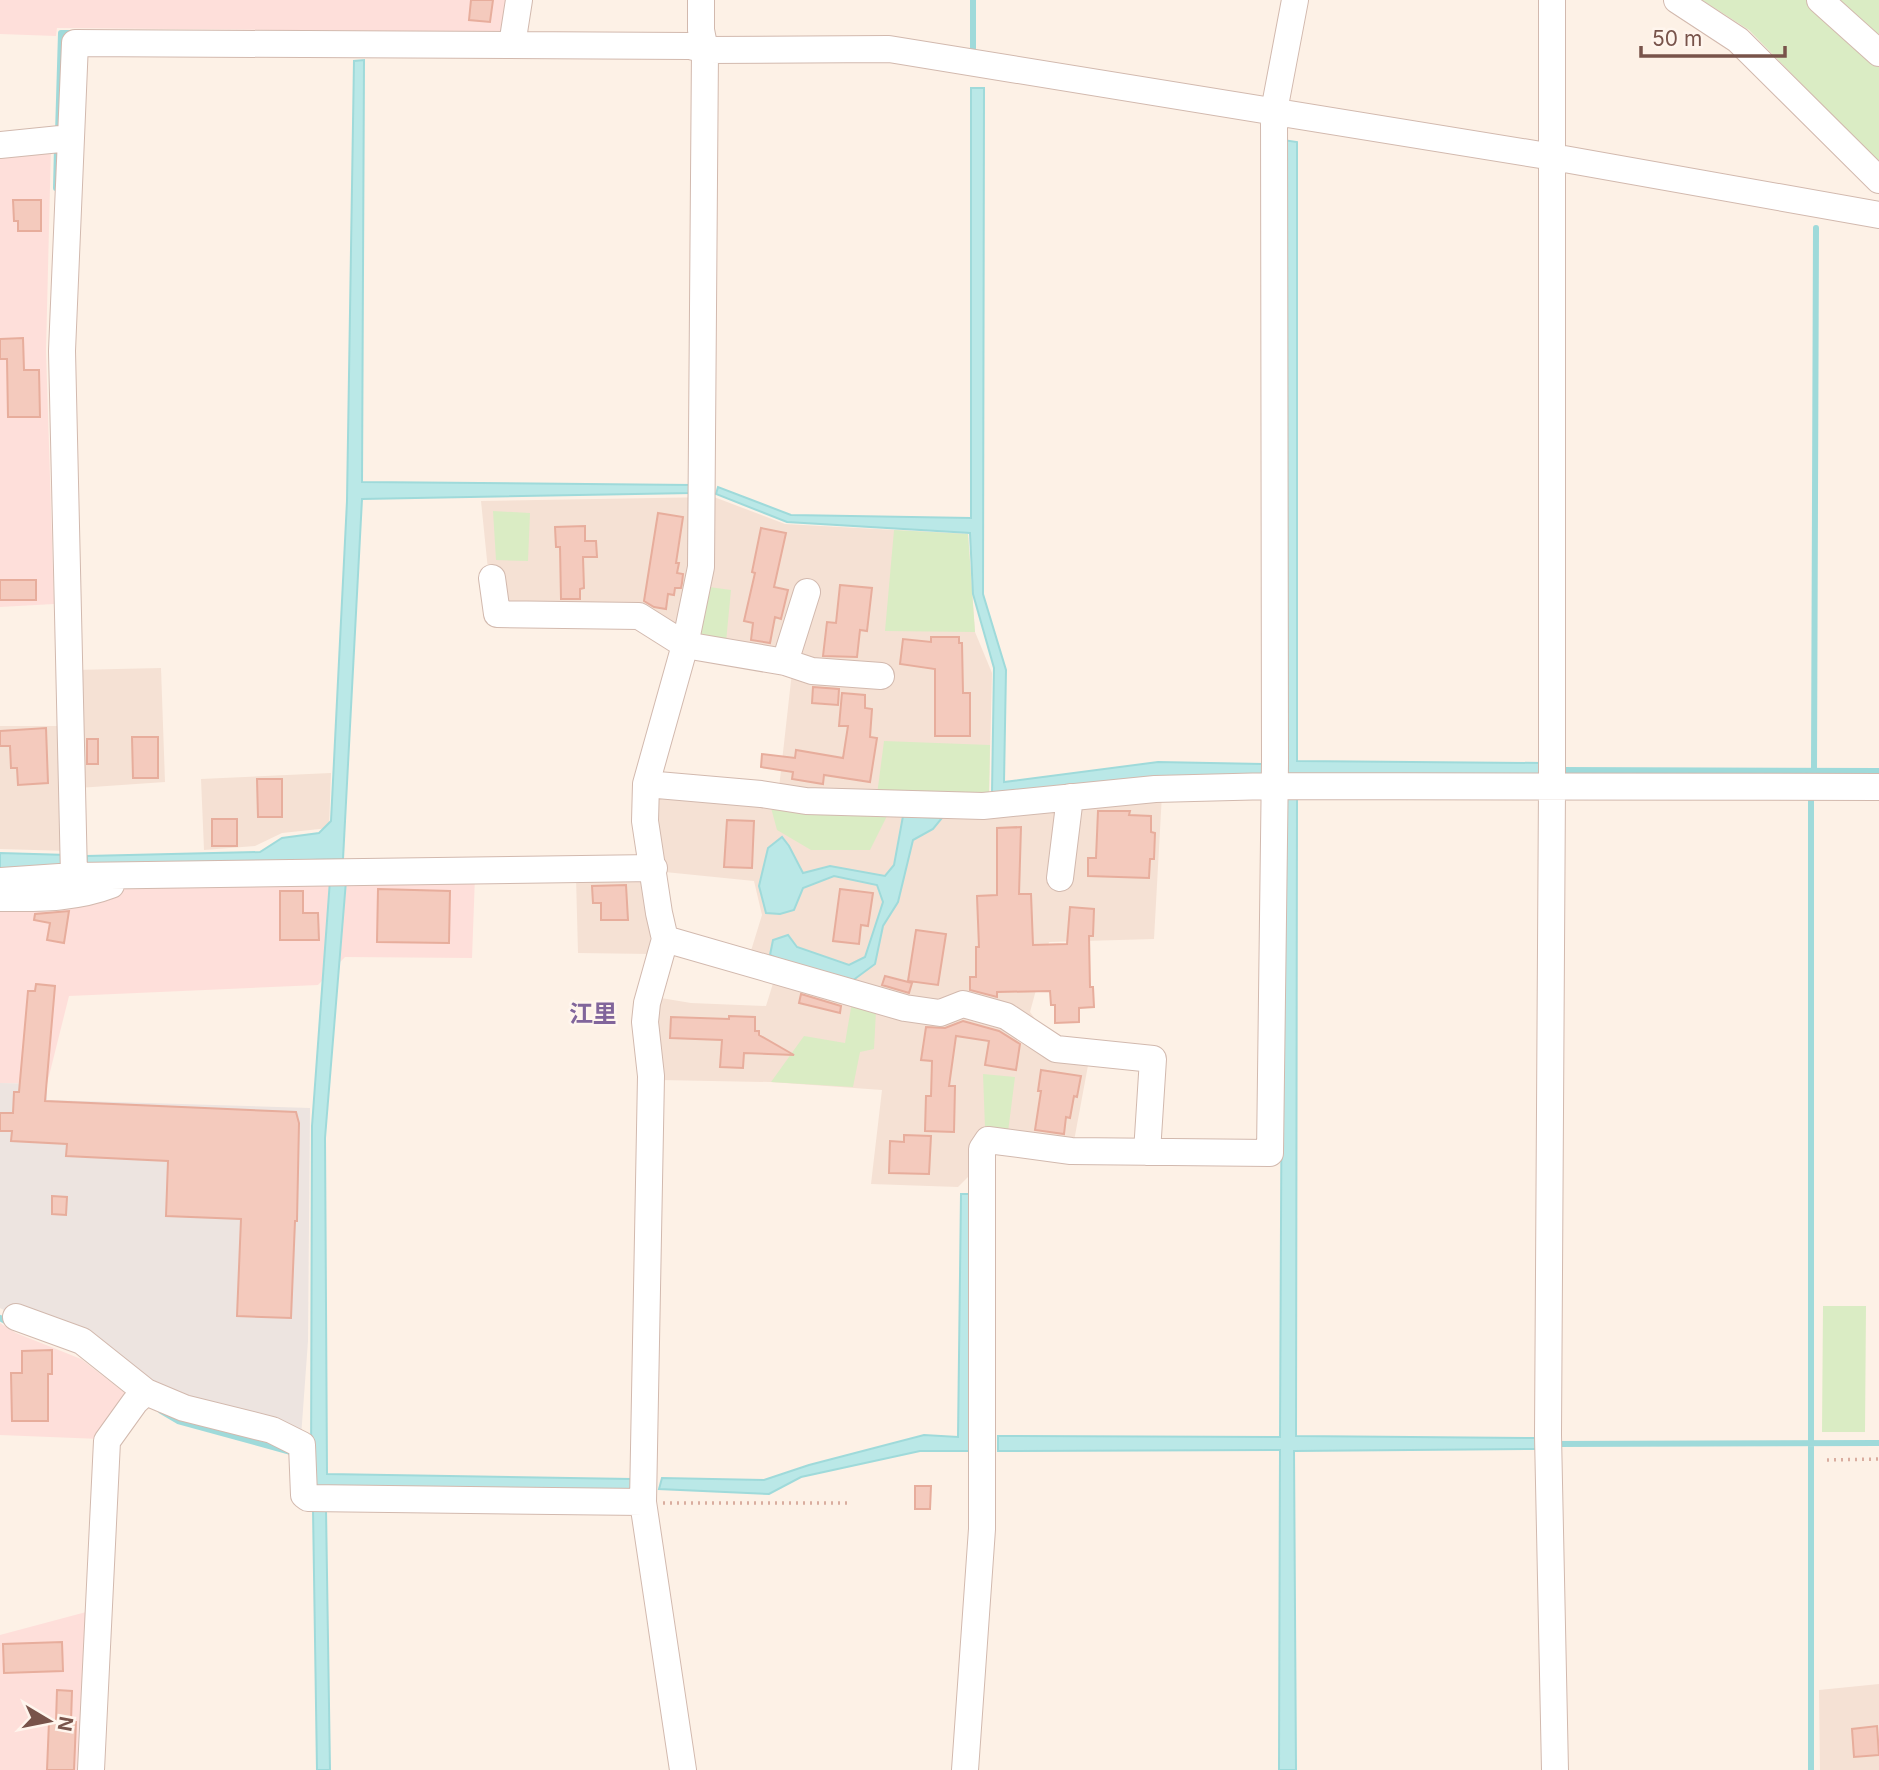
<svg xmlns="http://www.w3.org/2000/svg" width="1879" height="1770" font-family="Inter,'Noto Sans JP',sans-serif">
<rect width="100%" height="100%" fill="#fdf1e6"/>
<path fill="#f5e1d4" d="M714,497L785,524L968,534L975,632L992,673L989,796L1162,794L1154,939L1049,942L1030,1012L1053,1043L1089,1060L1074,1141L997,1148L958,1187L871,1184L882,1090L771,1082L659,1080L651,1076L661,998L691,1003L766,1006L775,977L750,954L762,915L754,881L665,872L654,802L661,780L779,788L792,672L635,621L493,619L481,501Z
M161,668L165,782L78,788L68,851L0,849V726H58L74,670Z
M331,773L329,828L282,833L255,846L204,850L201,779Z
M576,877H647L651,954L578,953Z
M1879,1684V1770H1820L1819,1690Z"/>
<path fill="#fedfda" d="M0,0H513L509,32L57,28L56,36L0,34Z
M51,146L46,351L54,604L0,607V151Z
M475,876L472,958L345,957L318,985L69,996L47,1084L0,1083V904L137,884Z
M0,1323L16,1333L81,1359L129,1396L100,1439L0,1435Z
M90,1611L81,1770H0V1635Z"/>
<path fill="#ede4e0" d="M0,1083L47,1084V1100L310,1108L308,1341L301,1437L187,1405L0,1308Z"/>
<path fill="#daecc4" d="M1702,0H1879V163L1749,30Z
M493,511L530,513L528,561L496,560Z
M894,530L968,534L975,632L885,631Z
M709,587L731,590L726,642L696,640Z
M884,741L990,745L989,796L877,795Z
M770,804L820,815L888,814L870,850H811L777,830Z
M852,1002L876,1011L874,1049L860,1052L853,1087L771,1082L804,1036L845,1043Z
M983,1074L1015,1077L1008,1132L985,1128Z
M1823,1306H1866L1865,1432H1822Z"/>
<path fill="#bae8e7" stroke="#9fdada" stroke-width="2" d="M364,60L362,482L691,485V493L362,499L343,859L86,867L87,856L260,852L282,838L319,833L331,821L347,501L354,61Z
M971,88H984L983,594L1006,670L1004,782L1158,762L1262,764L1263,777L992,793L994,668L973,594L970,533L787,522L716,494L718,487L791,515L971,518Z
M1283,140L1297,142V761L1541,763V779L1282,776Z
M1297,796L1296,1436L1538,1438L1539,1449L1294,1451L1296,1770H1279L1280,1450L998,1451V1436L1280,1437L1283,797Z
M903,816L942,818L933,829L913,840L898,902L883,926L875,964L852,981L788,963L770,955L773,940L788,935L797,947L849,965L865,957L883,902L877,885L834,876L803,888L794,910L780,914L766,913L759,886L768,848L782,837L789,846L803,873L830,866L885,876L894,865Z
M0,853L67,855L66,868L0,873Z
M330,880L346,881L325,1138L327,1474L631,1479V1491L317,1488L311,1483L312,1126Z
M961,1194H974L971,1451H920L801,1477L769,1494L659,1489L662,1478L764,1480L809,1465L924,1435L958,1437Z
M313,1509H326L330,1770H317Z"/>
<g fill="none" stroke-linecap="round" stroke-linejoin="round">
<path stroke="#9fdada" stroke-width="6" d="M973,0V53
M58,133L61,33H76
M56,188L57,147
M1559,770L1879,771
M1814,772L1816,228
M0,1318L11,1324
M161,1411L178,1421L291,1452
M1555,1444L1879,1443
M1811,1770V798"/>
</g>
<path fill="#f4cabd" stroke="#e7ad9c" stroke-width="2" d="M471,0H493L490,22L469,20Z
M13,200H41V231H18V221H14Z
M23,338L24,370H39L40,417H8L7,359H0V339Z
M658,513L683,517L676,563H679L677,573L683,574L682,583L681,588H675L674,595L668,594L666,609L654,607L644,601Z
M585,526V541H596L597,557H583L584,588L580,589V599H561L560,547H556L555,527Z
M761,528L786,533L774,587L788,590L781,619L775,617L770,643L751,640L753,623L744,621L755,573L752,572Z
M0,580H36V600H0Z
M840,585L872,588L867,631L860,630L857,657L823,656L827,622L836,623Z
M931,637H959V643H962L963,693H970V736H935V669L900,664L903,639L931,642Z
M813,687L839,689L838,705L812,703Z
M842,693L865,695V708L872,709L870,737L877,738L870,782L824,775L823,784L792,779L793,772L761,767L762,754L795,758L796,750L843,758L848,726H839Z
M46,728L48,783L18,785L17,768H11L10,746H0V731Z
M132,737H158V778H133Z
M87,739H98V764H87Z
M257,779H282V817H258Z
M1098,811H1130L1129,815L1151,816V832L1155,833L1154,859H1150L1149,878L1088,876V858H1096Z
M212,819H237V846H212Z
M727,820L754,821L752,868L724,867Z
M1021,827L1019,894H1031L1033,945L1067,944L1070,907L1094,909L1093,936H1089L1090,987H1093L1094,1007L1079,1008V1022L1055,1023V1005H1051L1050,991L997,992V997L970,990V977H976V947H979L977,896L997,895V828Z
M626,885L628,920H601V903H593L592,886Z
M378,889L450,891L449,943L377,942Z
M840,889L873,893L868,926L861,925L859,944L833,941Z
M280,891H303V913H318L319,940H280Z
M69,911L64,943L47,940L50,923L34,920L35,914Z
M916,930L946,934L938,985L908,981Z
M885,976L912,983L909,993L882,985Z
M36,984L55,986L45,1101L296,1112L299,1123L297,1221H295L291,1318L237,1316L241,1219L166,1216L168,1161L66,1156L67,1144L11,1141L12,1131H0V1113H13L14,1092H19L28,991H35Z
M801,994L841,1006L840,1013L799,1003Z
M729,1016L755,1017V1031H759V1035L794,1055L744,1053L743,1068L720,1067L722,1040L670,1038L671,1017L729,1019Z
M963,1021L999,1031L1020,1044L1016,1070L985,1065L989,1041L956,1036L949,1086H955L954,1132L925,1131L926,1096H931L932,1061L921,1060L926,1027L945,1028Z
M1041,1070L1081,1076L1077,1097L1074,1096L1070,1118L1066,1117L1064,1134L1035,1130L1041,1091H1038Z
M904,1135L931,1136L929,1174L889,1173L890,1141L904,1142Z
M52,1196L67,1197L66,1215L52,1214Z
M52,1350V1374H48V1421H12L11,1373H22V1351Z
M915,1486H931L930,1509H915Z
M62,1642L63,1671L4,1673L3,1644Z
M57,1690L72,1691L71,1722H76L74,1770H47L49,1721H56Z
M1877,1726L1879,1755L1854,1757L1852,1729Z"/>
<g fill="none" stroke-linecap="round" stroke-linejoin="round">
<g stroke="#d2b9ae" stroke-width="28">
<path id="minor" d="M1552,0V786L1548,1435L1555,1770
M1677,0L1738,40L1879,180
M1820,0L1879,53
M512,45L519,0
M0,145L70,138
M492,578L497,614L639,616L685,645L785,662L812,671L881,676
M785,662L807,592
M646,784L761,794L806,801L983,806L1155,789L1275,786L1879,787
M74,876L62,351L75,43L690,46L705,50L701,30V0
M1060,878L1070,797
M0,881L74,876L654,868
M0,898C38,898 75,899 111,885
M665,939L905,1008L940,1013L963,1004L1006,1016L1056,1049L1153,1059L1147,1152
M16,1317L82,1341L146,1392L184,1408L272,1430L302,1445L304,1495L308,1498L643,1502
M91,1770L107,1441L135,1402L146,1392
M683,1770L643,1502L651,1076L645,1022L647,1003L665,939L659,913L645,821L646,784L685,645L701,567L705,50L889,49L1553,157L1879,215
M965,1770L982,1529V1149L988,1140L1071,1151L1270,1153L1275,762L1274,111L1295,0"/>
</g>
<path stroke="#d9ad9f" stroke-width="3.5" stroke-dasharray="2 5" stroke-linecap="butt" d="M1827,1460L1879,1459
M663,1503H847"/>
<use href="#minor" stroke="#fff" stroke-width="26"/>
</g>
<g text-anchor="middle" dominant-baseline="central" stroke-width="5" stroke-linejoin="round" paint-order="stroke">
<g font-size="24" font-weight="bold" fill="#81659b" stroke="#fff5ed">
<text x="593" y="1013">江里</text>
</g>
</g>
<g transform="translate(49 1721) rotate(100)" stroke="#fff5ed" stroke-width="5" paint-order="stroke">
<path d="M0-5L12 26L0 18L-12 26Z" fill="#78534a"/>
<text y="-10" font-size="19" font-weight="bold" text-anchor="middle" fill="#78534a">N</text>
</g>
<path d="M1641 46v10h144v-10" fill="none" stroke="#78534a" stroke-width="3.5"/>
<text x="1652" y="46" font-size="21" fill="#78534a" stroke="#fff5ed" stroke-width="5" paint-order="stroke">50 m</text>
</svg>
